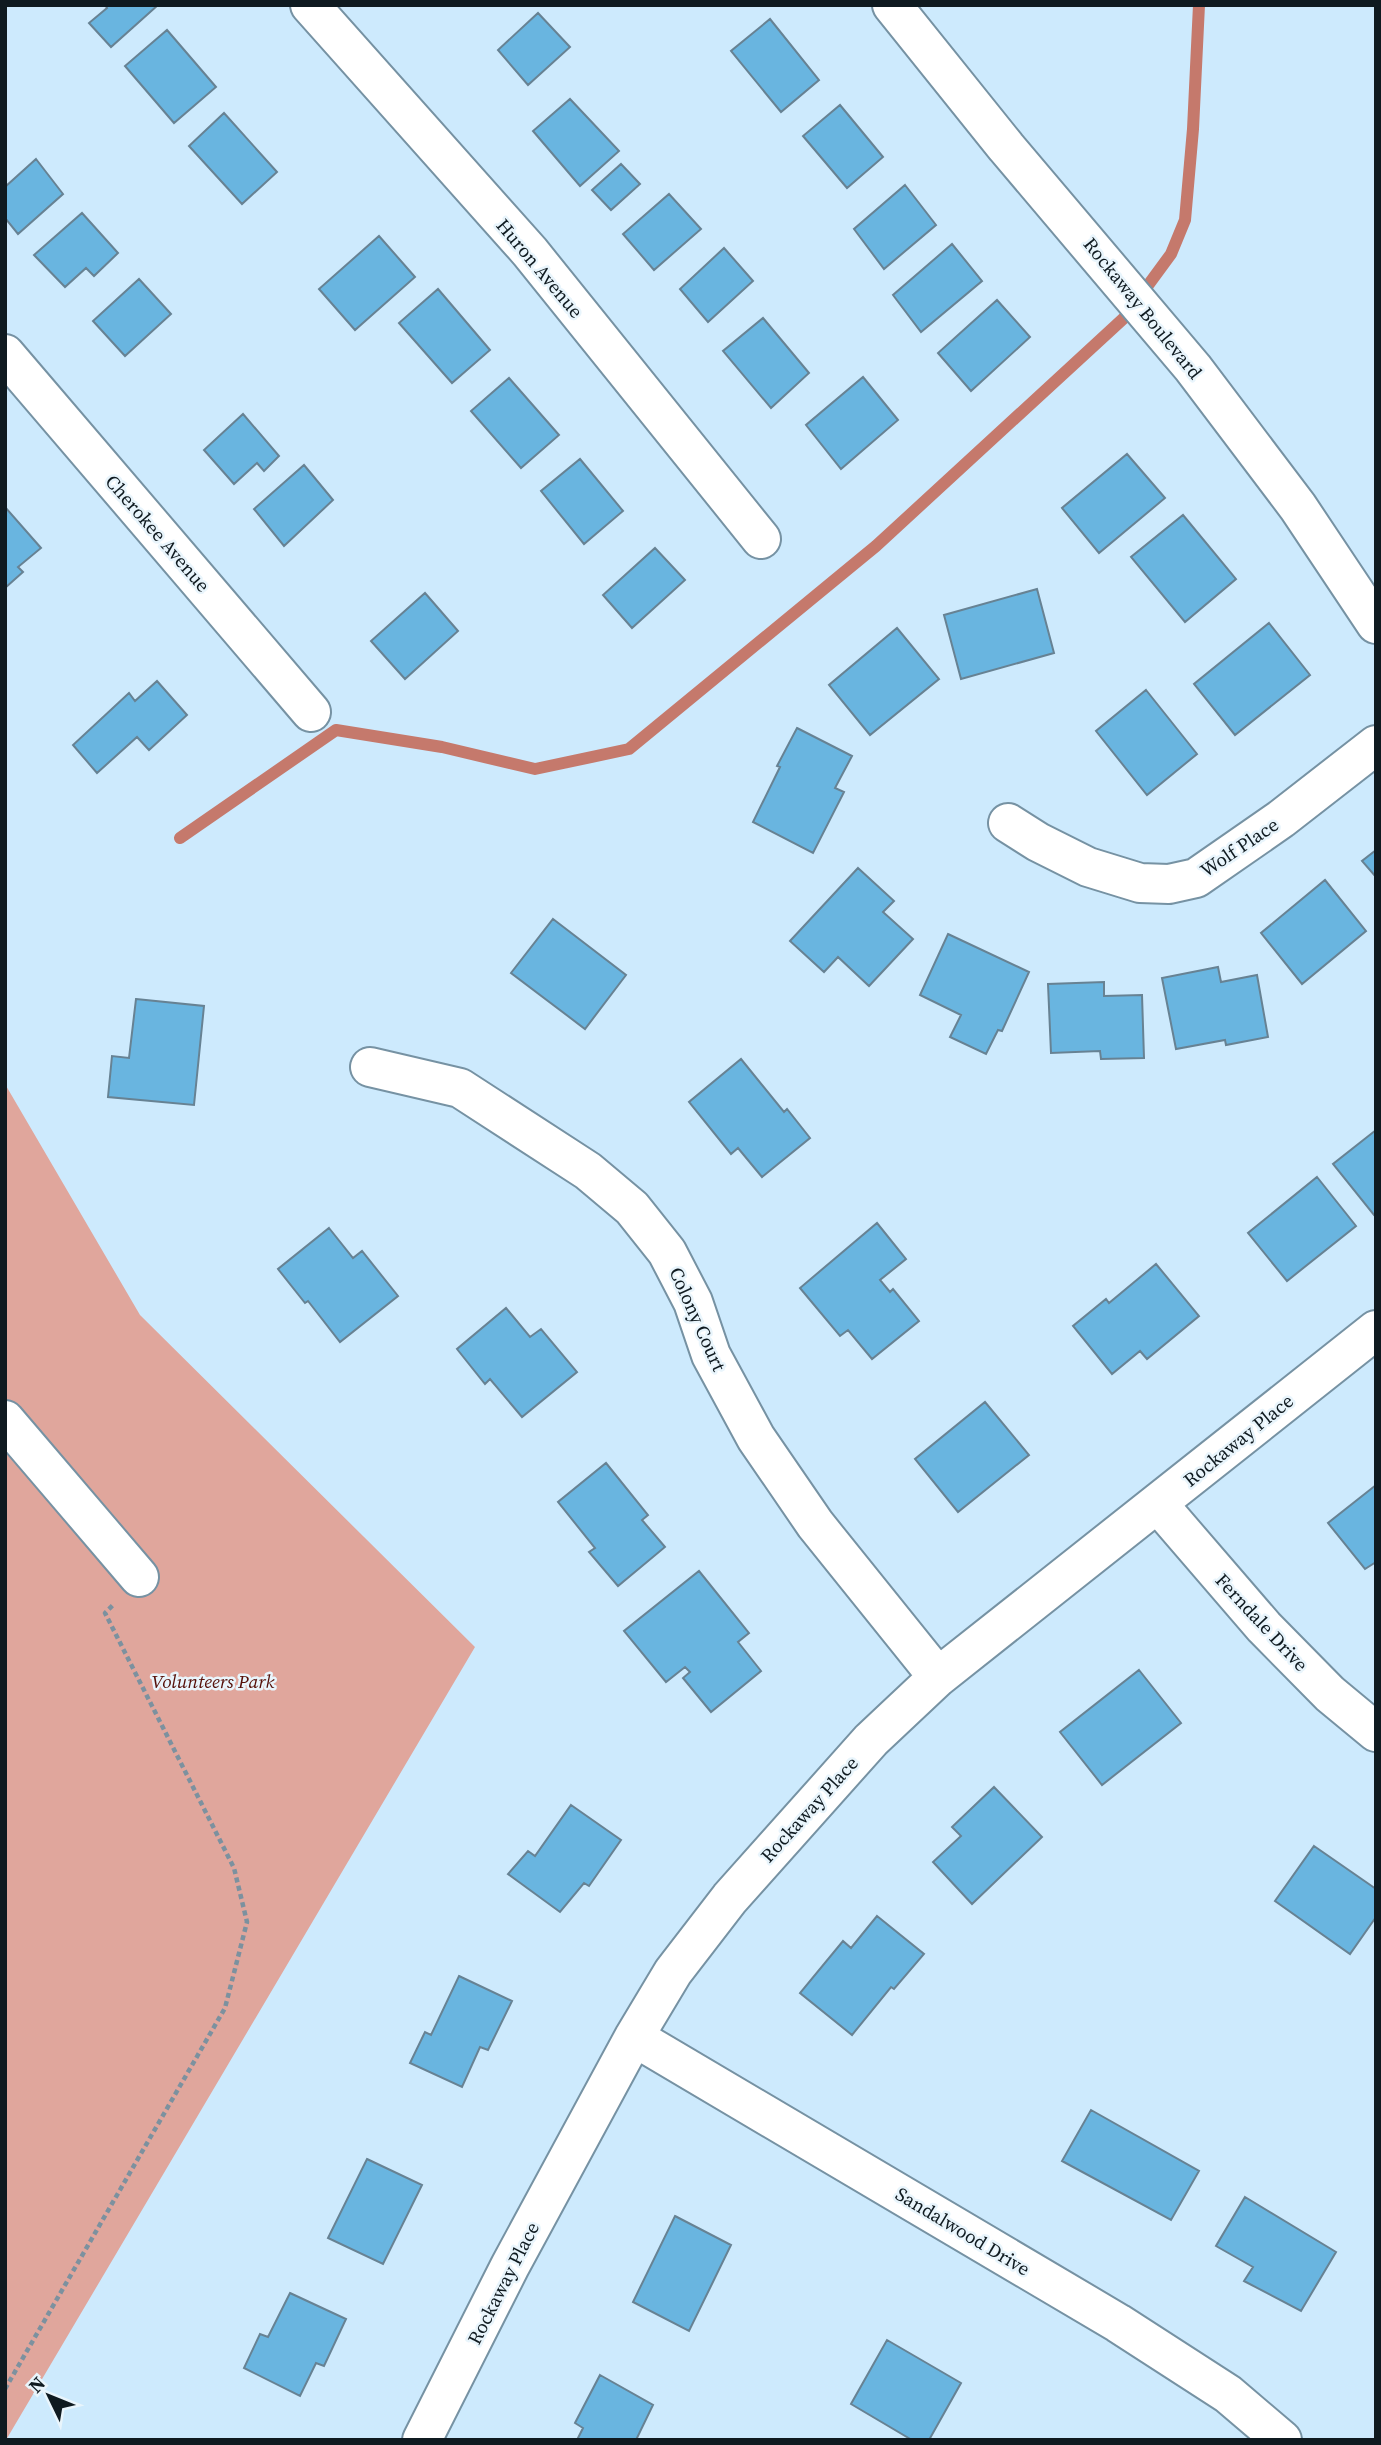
<svg xmlns="http://www.w3.org/2000/svg" width="1381" height="2445" font-family="'Source Serif 4',serif">
<rect width="100%" height="100%" fill="#cdeafd"/>
<path fill="#e0a69c" d="M5,1084L140,1315L475,1647L6,2440Z"/>
<g fill="none" stroke-linecap="round" stroke-linejoin="round">
<path stroke="#c5796c" stroke-width="12" d="M180,838L336,730L442,747L535,769L629,749L876,546L1124,318L1171,254L1185,220L1193,129L1199,5"/>
</g>
<path fill="#69b5e0" stroke="#678293" stroke-width="2" d="M105,5H158L111,47L89,23L107,8Z
M538,13L570,47L528,85L498,50Z
M770,19L819,80L781,112L731,51Z
M167,30L216,87L174,123L125,66Z
M570,99L619,151L580,186L533,131Z
M840,105L883,157L847,188L803,136Z
M224,113L277,172L242,204L189,146Z
M36,159L63,194L18,234L5,218V187Z
M621,164L640,184L611,210L592,190Z
M905,185L936,225L884,269L854,229Z
M669,194L701,229L654,270L623,234Z
M82,213L118,253L94,276L86,268L65,287L34,255Z
M379,236L415,277L355,330L319,289Z
M952,244L982,281L921,332L893,295Z
M724,248L753,281L708,322L680,289Z
M139,279L171,314L125,356L93,321Z
M438,289L490,350L452,383L399,323Z
M997,300L1030,337L971,391L938,353Z
M763,318L809,373L771,408L723,351Z
M863,377L898,420L841,469L806,425Z
M509,378L559,435L521,468L471,411Z
M243,414L279,456L264,471L257,463L234,484L204,450Z
M1127,454L1165,498L1099,553L1062,508Z
M580,459L623,511L584,544L541,491Z
M304,465L333,500L284,546L254,509Z
M5,507L41,548L18,567L23,572L5,588Z
M1183,515L1236,579L1185,622L1131,557Z
M655,548L685,580L632,628L603,595Z
M1037,589L1054,653L961,679L944,615Z
M425,593L458,631L405,679L371,641Z
M1269,623L1310,675L1235,735L1194,684Z
M897,628L939,679L870,735L829,685Z
M157,681L187,715L149,750L137,737L97,773L73,745L129,693L135,701Z
M1146,690L1197,754L1147,795L1096,731Z
M797,728L852,756L835,788L844,792L813,853L753,822L780,767L777,766Z
M1376,850V877L1362,861Z
M858,868L894,901L883,912L913,939L869,986L838,957L824,972L790,941Z
M1325,880L1366,931L1302,984L1261,933Z
M553,919L626,975L585,1029L511,973Z
M948,934L1029,972L1002,1031L998,1030L986,1054L950,1037L961,1015L920,995Z
M1218,967L1221,982L1257,975L1268,1037L1226,1045L1225,1040L1176,1049L1162,978Z
M1104,982V996L1142,995L1144,1058L1101,1059L1100,1051L1051,1053L1048,984Z
M136,999L204,1006L194,1105L108,1097L112,1056L129,1058Z
M741,1059L784,1112L787,1109L810,1138L762,1177L738,1148L731,1154L689,1102Z
M1376,1130V1214L1374,1215L1333,1164Z
M1317,1177L1356,1226L1287,1281L1248,1233Z
M877,1223L906,1259L880,1280L890,1292L893,1289L919,1321L872,1359L848,1330L840,1336L800,1288Z
M329,1228L353,1258L362,1251L398,1296L340,1342L308,1301L305,1303L278,1269Z
M1156,1264L1199,1316L1147,1359L1140,1351L1112,1374L1073,1326L1106,1299L1109,1303Z
M506,1308L530,1337L541,1329L577,1372L522,1417L490,1379L485,1384L457,1349Z
M985,1402L1029,1455L958,1512L915,1459Z
M606,1463L648,1515L642,1520L665,1547L618,1586L589,1552L595,1548L558,1502Z
M1376,1485V1562L1365,1569L1328,1523Z
M699,1571L749,1633L738,1642L761,1671L711,1712L683,1678L690,1672L685,1667L666,1682L624,1631Z
M1139,1670L1181,1723L1102,1785L1060,1732Z
M994,1787L1042,1837L972,1904L933,1862L961,1836L952,1827Z
M571,1805L621,1840L589,1886L584,1883L560,1912L508,1874L528,1851L535,1856Z
M1314,1846L1376,1889V1917L1350,1954L1275,1901Z
M877,1916L924,1954L894,1989L891,1987L852,2035L800,1993L843,1941L851,1948Z
M459,1976L512,2001L488,2050L480,2047L462,2087L410,2063L425,2032L431,2035Z
M1091,2110L1199,2171L1171,2220L1062,2161Z
M367,2159L422,2185L383,2264L328,2238Z
M1245,2197L1336,2252L1301,2311L1244,2281L1253,2267L1216,2246Z
M675,2216L731,2245L689,2331L633,2302Z
M290,2293L346,2319L324,2366L316,2363L300,2396L244,2368L260,2334L268,2337Z
M887,2340L961,2383L929,2440H912L851,2404Z
M600,2375L653,2405L636,2440H577L583,2428L575,2423Z"/>
<g fill="none" stroke-linecap="round" stroke-linejoin="round">
<g stroke="#7692a3" stroke-width="42">
<path id="street" d="M310,5L530,252L761,539
M892,5L1006,147L1193,368L1298,507L1376,624
M5,354L311,712
M1008,823L1038,842L1088,867L1140,883L1169,884L1196,878L1281,819L1376,745
M370,1067L460,1088L588,1171L632,1208L667,1252L693,1302L711,1355L756,1438L815,1524L938,1677
M5,1420L139,1577
M1158,1504L1264,1627L1330,1694L1376,1732
M634,2037L1118,2323L1228,2394L1282,2440
M422,2440L510,2266L634,2037L673,1972L730,1898L871,1740L938,1677L1376,1330"/>
</g>
<path stroke="#7c919f" stroke-width="4.5" stroke-dasharray="5 3.5" stroke-linecap="butt" d="M5,2389L225,2008L247,1922L234,1868L105,1613L113,1605"/>
<use href="#street" stroke="#fff" stroke-width="38"/>
</g>
<g text-anchor="middle" dominant-baseline="central" stroke-width="5" stroke-linejoin="round" paint-order="stroke">
<g font-size="19" fill="#0f1a20" stroke="#e9f5fc">
<text transform="translate(540 268) rotate(50)">Huron Avenue</text>
<text transform="translate(1143 308) rotate(51)">Rockaway Boulevard</text>
<text transform="translate(158 533) rotate(49)">Cherokee Avenue</text>
<text transform="translate(1239 847) rotate(-34)">Wolf Place</text>
<text transform="translate(698 1319) rotate(66)">Colony Court</text>
<text transform="translate(1238 1440) rotate(-39)">Rockaway Place</text>
<text transform="translate(1262 1622) rotate(47)">Ferndale Drive</text>
<text transform="translate(809 1809) rotate(-48)">Rockaway Place</text>
<text transform="translate(963 2231) rotate(31)">Sandalwood Drive</text>
<text transform="translate(503 2283) rotate(-63)">Rockaway Place</text>
</g>
<g font-size="19" font-style="italic" fill="#550f08" stroke="#e9f5fc">
<text x="213" y="1681">Volunteers Park</text>
</g>
</g>
<rect width="1381" height="2445" fill="none" stroke="#0f1a20" stroke-width="14"/>
<g transform="translate(49 2396) rotate(313)" stroke="#e9f5fc" stroke-width="5" paint-order="stroke">
<path d="M0-5L12 26L0 18L-12 26Z" fill="#0f1a20"/>
<text y="-10" font-size="19" font-weight="bold" text-anchor="middle" fill="#0f1a20">N</text>
</g>
</svg>
